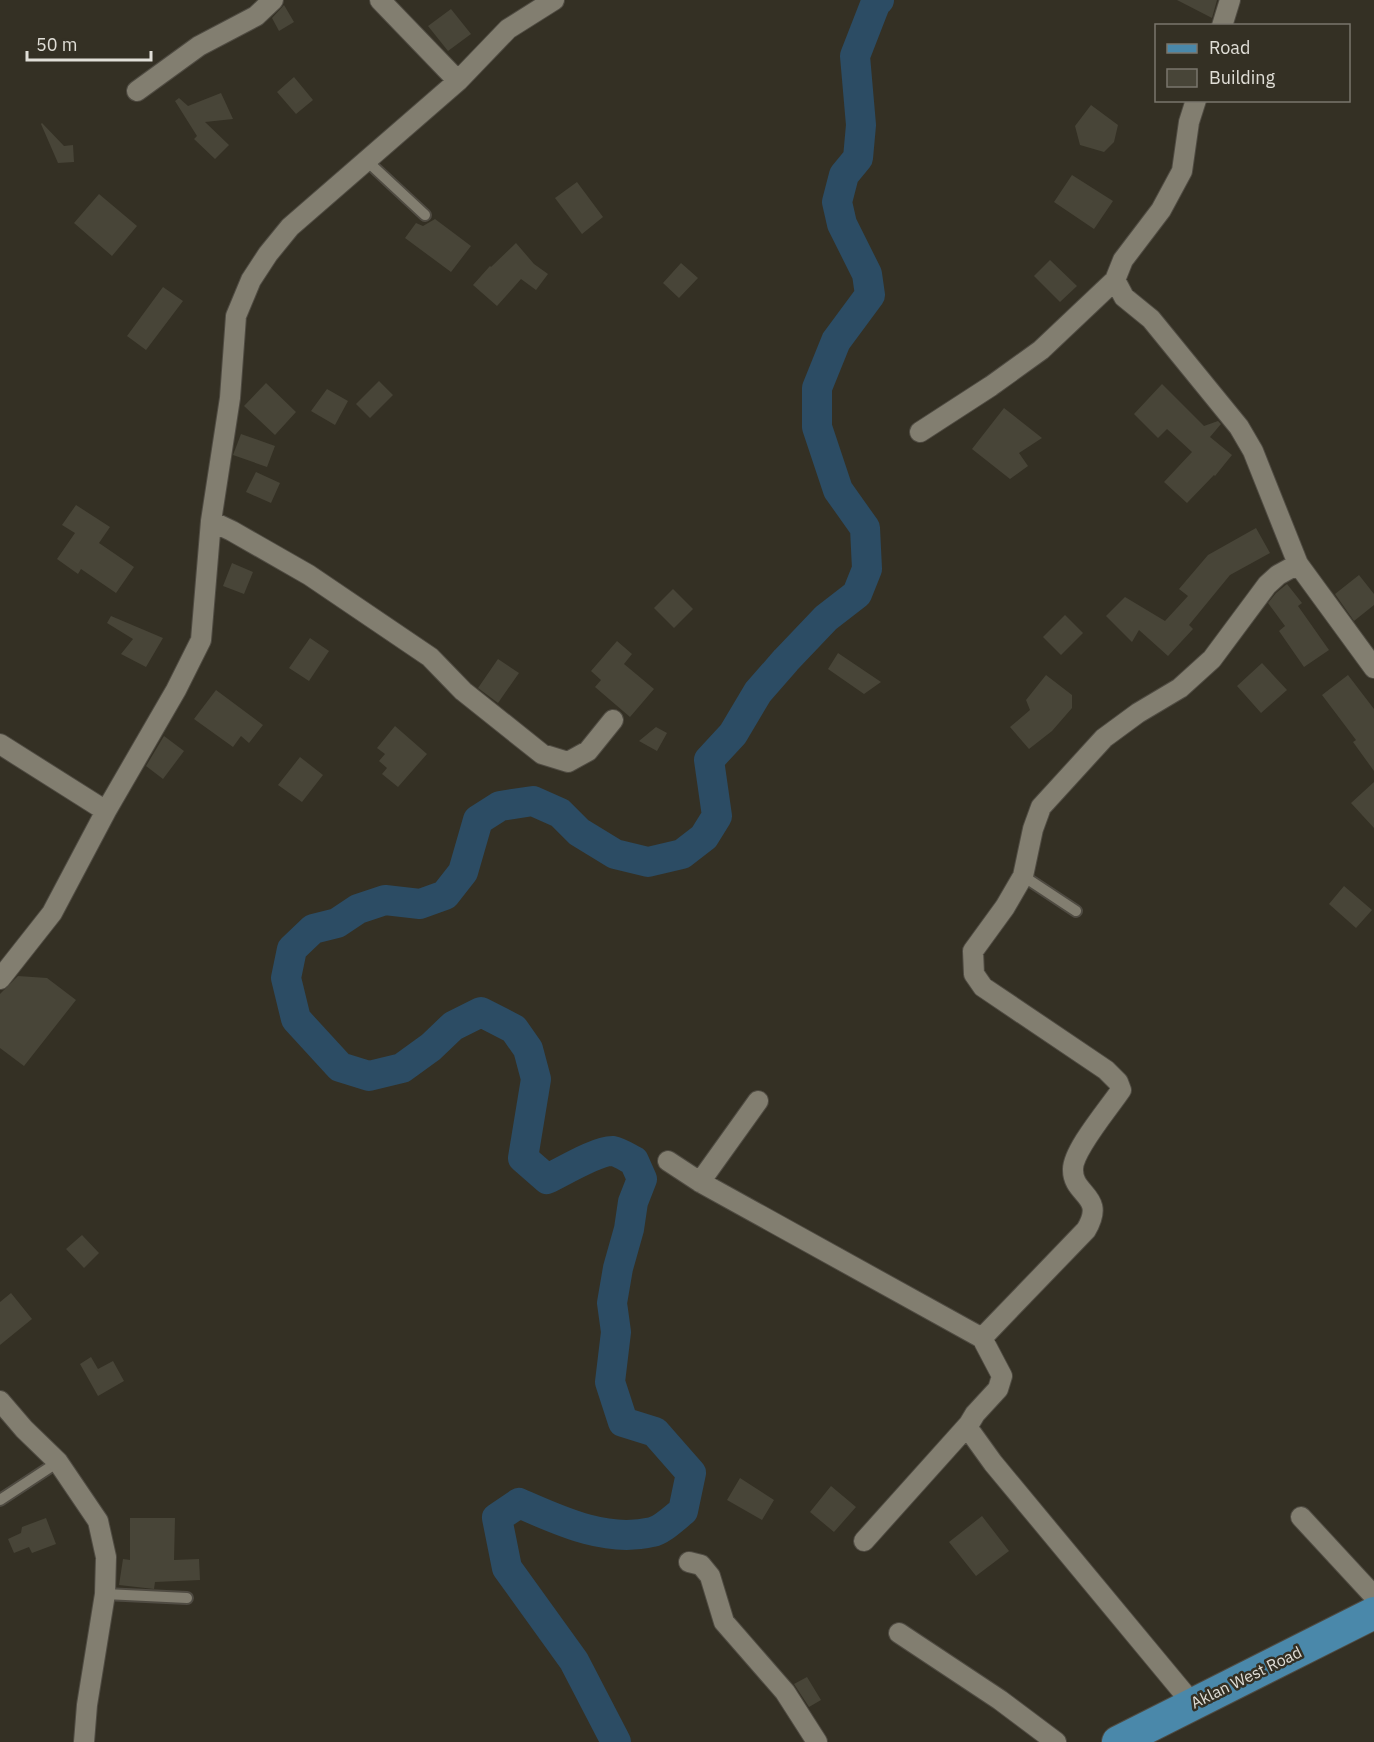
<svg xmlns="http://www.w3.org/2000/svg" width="1374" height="1742" font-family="'IBM Plex Sans',sans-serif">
<rect width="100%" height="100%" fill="#343024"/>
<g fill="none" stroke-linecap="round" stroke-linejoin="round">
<path stroke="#2c4c64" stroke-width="30" d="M616,1742L574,1661L507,1568L497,1518L519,1503C560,1521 606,1543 652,1532C662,1530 674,1518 683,1511L691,1473L655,1432L623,1422L610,1382L616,1332L612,1303L618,1268L629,1229L633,1202L642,1179L634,1161C628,1158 619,1152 613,1151C598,1150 562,1172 547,1179L523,1158L536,1079L528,1049L514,1029L481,1012L453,1026L431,1047L402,1068L369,1076L340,1067L296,1019L286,978L292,949L313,929L337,923L358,909L385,900L420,904L445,895L463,872L478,820L500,806L533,801L560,813L579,832L615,854L648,862L682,854L704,837L717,816L709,760L733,734L758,692L786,660L826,618L857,594L867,569L865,528L838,490L817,427V388L836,341L870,295L867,274L842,224L837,202L844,175L858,158L861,125L855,56L876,2L879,0"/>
</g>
<path fill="#484538" d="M1177,0H1217L1212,18Z
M284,5L294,22L279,31L272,18Z
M451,9L471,34L448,51L428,26Z
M294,77L313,100L296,114L277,92Z
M221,93L233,119L205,122L229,145L215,159L194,139L197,136L175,101L179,98L188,106Z
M1091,105L1118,125L1114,142L1104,152L1080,145L1075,126Z
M42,123L64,146L73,145L74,162L58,163L41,124Z
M1072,175L1113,201L1094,229L1054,202Z
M577,182L603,217L582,234L555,198Z
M99,194L137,226L112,256L74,223Z
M435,219L471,246L451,272L405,238L416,223L423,226Z
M516,243L534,264L548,274L536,290L521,279L497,306L473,285L490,266L491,267Z
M1050,260L1077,286L1060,302L1034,276Z
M681,263L698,278L679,298L663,283Z
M163,287L183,301L146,350L127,336Z
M379,381L393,395L370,418L356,404Z
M266,383L296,412L275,435L244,406Z
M1162,384L1204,426L1218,421L1221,424L1210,437L1232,455L1215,476L1214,475L1187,503L1164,482L1192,452L1167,429L1158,438L1134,414Z
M327,389L348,401L335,425L311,411Z
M1004,408L1042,438L1019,453L1028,466L1010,479L972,449Z
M241,434L275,446L267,467L233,455Z
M256,472L280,483L271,503L246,492Z
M76,505L110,527L99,543L134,567L116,593L81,569L78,574L57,559L75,533L62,525Z
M1256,528L1270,553L1230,575L1189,625L1193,629L1168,656L1139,630L1132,642L1106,616L1125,597L1165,621L1188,596L1179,589L1208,555Z
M232,563L253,572L244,594L223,586Z
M1359,575L1374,594V605L1354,621L1335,594Z
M1287,584L1302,603L1298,606L1329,650L1304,667L1279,631L1285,626L1268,603L1276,593Z
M673,589L693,609L674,628L654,608Z
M1065,615L1083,633L1061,655L1043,637Z
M111,616L163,638L146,667L121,654L133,639L107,623Z
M310,638L329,651L309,681L289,668Z
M617,641L632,654L624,664L654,689L630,717L595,687L601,680L591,671Z
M838,653L881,682L864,694L828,669Z
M498,659L519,673L498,703L478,688Z
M1262,663L1287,690L1261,713L1237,686Z
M1046,675L1072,695V708L1052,731L1029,749L1010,727L1030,710L1026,700Z
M1348,675L1374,709V771L1353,742L1356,740L1322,695Z
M216,690L263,725L249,743L241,736L233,747L194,719Z
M395,726L427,754L398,787L382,774L387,768L379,761L385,754L377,748Z
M656,727L667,733L657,751L639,741Z
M164,736L184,751L163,779L146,766Z
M300,757L323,775L302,802L278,785Z
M1374,782V828L1351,803Z
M1344,886L1372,910L1356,928L1329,904Z
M18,976L47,978L76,1000L24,1066L0,1048V994Z
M82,1235L99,1253L84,1268L66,1249Z
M11,1293L32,1319L0,1345V1302Z
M91,1357L98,1369L113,1361L124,1381L98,1396L80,1364Z
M740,1478L774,1500L762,1520L727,1500Z
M831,1486L856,1507L834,1532L810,1512Z
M982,1516L1009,1551L976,1576L949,1542Z
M46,1518L56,1544L32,1553L29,1547L14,1553L8,1539L21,1533L22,1527Z
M130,1518H175L174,1560L199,1559L200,1580L155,1582L154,1589L119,1585L123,1559L130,1560Z
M807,1677L821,1700L809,1707L794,1684Z"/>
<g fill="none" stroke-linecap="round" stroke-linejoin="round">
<g stroke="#4f4b42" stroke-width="14">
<path id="lane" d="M367,161L425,215
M1023,876L1076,911
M0,1500L58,1462
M105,1594L187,1598"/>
</g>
<g stroke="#4f4b42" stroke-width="22">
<path id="street" d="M380,0L458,81
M1222,26L1230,0
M137,91L199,46L256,16L273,0
M1196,100L1189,122L1182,171L1161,210L1123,260L1115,280L1124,297L1151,319L1239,427L1253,451L1298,564L1374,668
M920,432L991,386L1041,350L1115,280
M211,521L232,531L309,575L430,657L463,691L542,754L568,762L588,751L613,720
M0,744L106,811
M0,979L52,913L106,811L176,690L201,640L211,521L230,398L236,316L251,280L268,254L290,227L458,81L508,29L554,0
M668,1161L700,1182L982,1338L1002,1376L998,1389L975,1414L969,1424L970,1431L993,1463L1192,1703
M700,1182L758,1101
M982,1338L1086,1230C1107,1195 1072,1196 1073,1169C1073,1150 1109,1108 1121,1090L1118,1082L1106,1070L983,987L974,974L973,951L1005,907L1023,876L1033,829L1041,807L1104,738L1138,713L1180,688L1212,659L1267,585L1278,575L1298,564
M0,1401L24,1429L58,1462L98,1521L106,1557L105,1594L87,1705L84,1742
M1301,1517L1374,1596
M864,1541L969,1424
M689,1562L701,1565L710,1576L724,1622L785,1692L817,1742
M899,1633L1000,1700L1056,1742"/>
</g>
<g stroke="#4f4b42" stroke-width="34">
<path id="primary" d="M1118,1742L1374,1613"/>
</g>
<use href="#lane" stroke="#827e70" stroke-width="10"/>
<use href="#street" stroke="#827e70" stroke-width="20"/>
<use href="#primary" stroke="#4a88aa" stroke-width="32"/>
</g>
<g text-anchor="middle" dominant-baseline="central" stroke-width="5" stroke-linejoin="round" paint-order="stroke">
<g font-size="16" fill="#e0ded7" stroke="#343024">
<text transform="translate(1246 1677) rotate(-26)">Aklan West Road</text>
</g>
</g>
<rect x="1155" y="24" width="195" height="78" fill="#343024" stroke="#79766c" stroke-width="1.5"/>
<rect x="1167" y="44" width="30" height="9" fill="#4a88aa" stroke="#79766c" stroke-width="1.5"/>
<text x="1209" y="54" font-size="18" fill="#e0ded7">Road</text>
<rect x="1167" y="69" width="30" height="18" fill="#484538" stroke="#79766c" stroke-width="1.5"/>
<text x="1209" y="84" font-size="18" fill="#e0ded7">Building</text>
<path d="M27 51v9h124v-9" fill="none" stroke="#e0ded7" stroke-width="3"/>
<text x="36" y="51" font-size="18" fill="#e0ded7" stroke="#343024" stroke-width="4.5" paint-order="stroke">50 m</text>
</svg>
